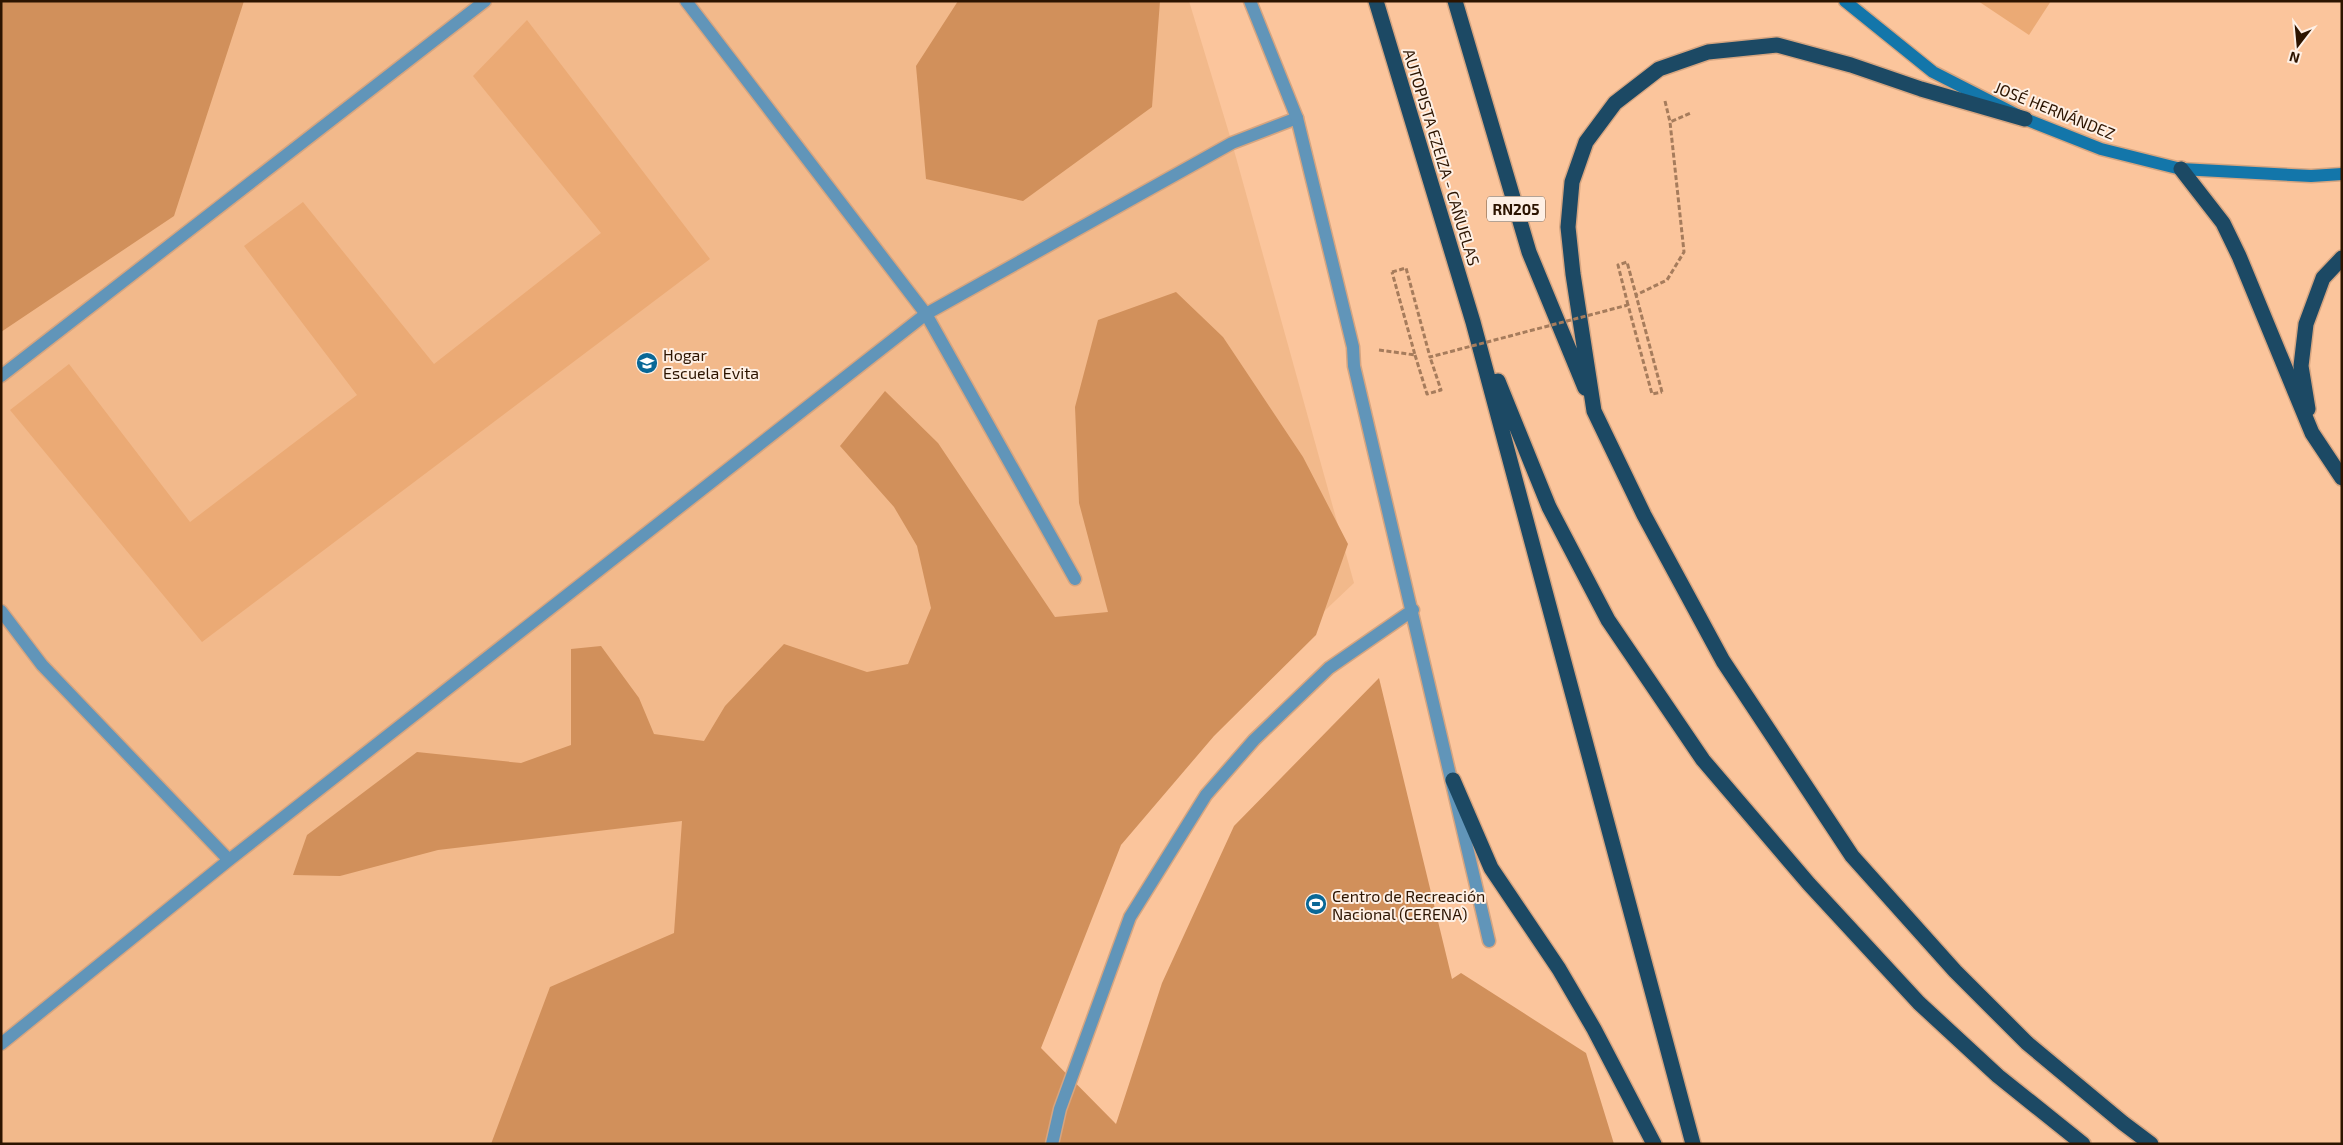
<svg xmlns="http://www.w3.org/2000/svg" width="2343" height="1145" font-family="'Exo 2',sans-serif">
<rect width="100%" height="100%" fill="#fbc59c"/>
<path fill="#f2b98b" d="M1,1H1189L1232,143L1354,583L1279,654L1065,846L996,1144H1Z"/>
<path fill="#d1905b" d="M1,1H244L174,216L1,332Z
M958,1H1160L1152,107L1023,201L926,179L916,66Z
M1176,292L1223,337L1303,457L1348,544L1316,635L1214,736L1121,845L1041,1048L1116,1124L1162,983L1234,826L1379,678L1452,979L1461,973L1586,1053L1614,1144H491L550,987L674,933L682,821L438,850L340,876L293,875L307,835L417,752L521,763L571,745V649L601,646L639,698L654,734L704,741L725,706L784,644L867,672L908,664L931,608L917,546L894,507L840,446L885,391L938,443L1055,617L1108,612L1079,503L1075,407L1098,320Z"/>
<path fill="#ebaa75" d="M1978,1H2051L2029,35Z
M527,20L710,259L202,642L10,410L69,364L190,522L357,395L244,246L303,202L434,364L601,233L473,76Z"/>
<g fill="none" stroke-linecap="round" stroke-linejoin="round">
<g stroke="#d6a580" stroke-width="15">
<path id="lane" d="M686,1L926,314L1232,143L1297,118
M1,376L485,1
M1,611L42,665L229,860
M1,1044L229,860L926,314L1075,579"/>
</g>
<g stroke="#d6a580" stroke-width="15">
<path id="street" d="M1250,1L1297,118L1353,347L1354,366L1489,941
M1052,1144L1060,1109L1130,917L1206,795L1254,740L1329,668L1413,610"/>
</g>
<g stroke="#d6a580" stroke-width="15">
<path id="secondary" d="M1845,1L1933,72L2025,119L2101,149L2181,169L2311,176L2342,174"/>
</g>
<g stroke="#d6a580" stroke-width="18">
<path id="highway" d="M1376,1L1473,322L1693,1144
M1455,1L1529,252L1585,388
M2025,119L1921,89L1851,65L1777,45L1708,52L1659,69L1615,103L1586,142L1572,182L1568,227L1573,274L1594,411L1644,515L1723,661L1852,856L1955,971L2027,1043L2123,1123L2151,1144
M2181,169L2223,223L2239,256L2312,433L2342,478
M1498,381L1549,507L1608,620L1703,760L1809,884L1919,1003L1998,1076L2083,1144
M2308,409L2301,366L2306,324L2323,278L2342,258
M1453,780L1491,868L1559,969L1594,1029L1654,1144"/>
</g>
<path stroke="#a67c5c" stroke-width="3" stroke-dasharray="5 2.5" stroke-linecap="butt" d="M1665,101L1670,122
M1628,305L1618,265L1627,262L1636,295
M1379,350L1415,355L1392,272
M1415,355L1427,394L1441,390L1430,357
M1662,392L1636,295L1667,280L1684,252L1670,122L1691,113"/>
<use href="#lane" stroke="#6195b9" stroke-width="12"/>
<use href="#street" stroke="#6195b9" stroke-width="12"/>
<use href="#secondary" stroke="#1376aa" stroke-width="12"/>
<use href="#highway" stroke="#1c4964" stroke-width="15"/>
<path stroke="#a67c5c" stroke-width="3" stroke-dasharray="5 2.5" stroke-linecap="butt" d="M1392,272L1406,268L1430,357L1628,305L1652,394L1662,392"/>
</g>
<defs>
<g id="school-disc" transform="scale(1.125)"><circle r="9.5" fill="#096897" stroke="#fef0e5"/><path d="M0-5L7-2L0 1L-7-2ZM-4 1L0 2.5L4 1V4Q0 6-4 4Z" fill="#fff"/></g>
<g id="stadium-disc" transform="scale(1.125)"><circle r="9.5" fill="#096897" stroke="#fef0e5"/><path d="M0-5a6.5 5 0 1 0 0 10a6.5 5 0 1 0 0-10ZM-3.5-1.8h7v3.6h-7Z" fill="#fff"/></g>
</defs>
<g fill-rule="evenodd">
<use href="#school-disc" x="647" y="363"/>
<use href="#stadium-disc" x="1316" y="904"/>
</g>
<g text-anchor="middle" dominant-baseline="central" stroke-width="4" stroke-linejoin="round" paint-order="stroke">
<rect fill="#fef0e5" stroke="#6b5645" stroke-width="1" x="1487" y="196.5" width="58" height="25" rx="4"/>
<g font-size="15" font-weight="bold" fill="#2c1400">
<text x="1516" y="209">RN205</text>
</g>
<g font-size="16" fill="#2c1400" stroke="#fef0e5">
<text transform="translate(2055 110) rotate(22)">JOSÉ HERNÁNDEZ</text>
<text transform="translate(1442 157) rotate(73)">AUTOPISTA EZEIZA - CAÑUELAS</text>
</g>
<g font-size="16" fill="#2c1400" stroke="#fef0e5" text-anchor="start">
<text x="663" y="354">Hogar<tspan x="663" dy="18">Escuela Evita</tspan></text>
<text x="1332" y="895">Centro de Recreación<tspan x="1332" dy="18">Nacional (CERENA)</tspan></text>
</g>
</g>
<rect width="2343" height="1145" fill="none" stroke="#2c1400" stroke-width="5"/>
<g transform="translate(2298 45) rotate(196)" stroke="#fef0e5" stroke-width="4" paint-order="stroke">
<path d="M0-4L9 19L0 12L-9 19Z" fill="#2c1400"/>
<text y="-8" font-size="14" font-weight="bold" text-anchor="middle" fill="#2c1400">N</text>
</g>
</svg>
